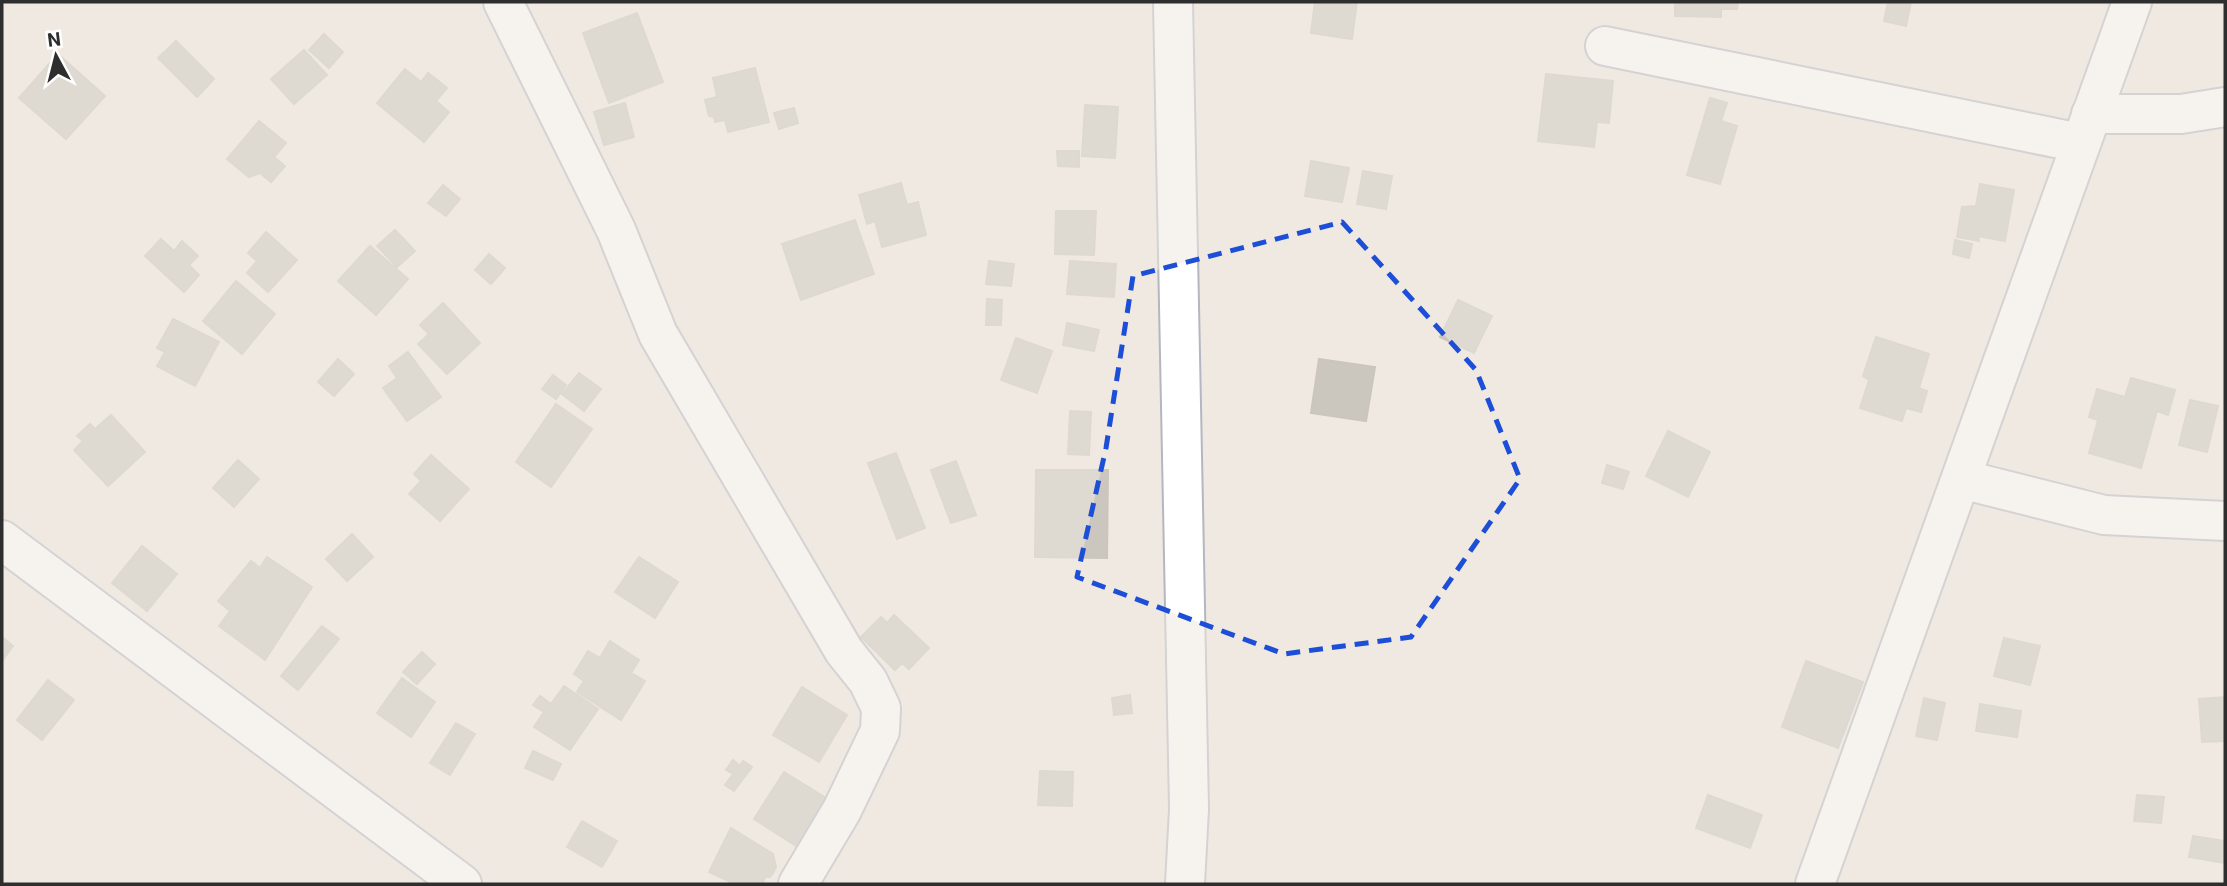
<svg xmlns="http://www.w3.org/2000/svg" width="2227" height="886" font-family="Roboto,sans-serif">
<rect width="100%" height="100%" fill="#efe9e1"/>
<path fill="#cbc7bf" stroke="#cbc5ba" stroke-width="2" d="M1315,2H1357L1352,39L1311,33Z
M1675,2H1738L1737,9H1721V17L1675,16Z
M1888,2H1911L1906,26L1884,21Z
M637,13L663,82L609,103L583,33Z
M324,34L343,52L329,68L309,50Z
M176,41L214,79L197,97L158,58Z
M304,50L327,75L294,104L271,79Z
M58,54L105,96L66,139L19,98Z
M755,68L769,122L728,132L725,120L715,122L714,117L709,116L705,100L717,97L713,78Z
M405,69L421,82L428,73L447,88L436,101L449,112L424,142L377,103Z
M1546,74L1613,81L1609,123L1597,122L1594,147L1538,141Z
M1710,98L1727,103L1721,121L1737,126L1720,184L1687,175Z
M625,103L634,137L604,145L594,112Z
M1085,105L1118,107L1115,158L1082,156Z
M794,108L798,123L779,129L774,113Z
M259,121L286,143L274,157L285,166L271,182L260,173L249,177L227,159Z
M1057,151H1079V167L1058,166Z
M1311,161L1349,168L1342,202L1305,196Z
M1363,171L1392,176L1386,209L1357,204Z
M901,183L907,205L918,202L926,235L882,247L875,221L867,224L859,195Z
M1980,184L2014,190L2005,241L1978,236L1979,241L1957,237L1962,207L1976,206Z
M443,185L460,199L446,216L428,203Z
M1056,211H1096L1094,255L1055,254Z
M855,220L874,274L801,300L782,244Z
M395,230L415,251L397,267L377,246Z
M266,232L297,260L268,292L247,273L257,261L248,253Z
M161,239L174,251L182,241L198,256L189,265L199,275L184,292L145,256Z
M1955,240L1972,244L1969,258L1953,254Z
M370,246L408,279L376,315L338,281Z
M489,254L505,268L491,284L475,270Z
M989,261L1014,264L1011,286L986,284Z
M1070,261L1116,264L1114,297L1067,294Z
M236,281L275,314L242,354L203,321Z
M987,299L1002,300L1001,325H986Z
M1458,300L1492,316L1474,353L1440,337Z
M443,303L480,343L447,374L418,344L429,334L420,325Z
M173,319L219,342L195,386L157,366L165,352L157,348Z
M1067,323L1099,330L1094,351L1063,345Z
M1876,337L1929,354L1919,388L1927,391L1921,412L1906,408L1902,421L1860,408L1869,380L1863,376Z
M1016,338L1052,351L1037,393L1001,380Z
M408,352L441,397L407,421L383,388L397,378L389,366Z
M338,359L354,374L334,396L318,382Z
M1319,359L1375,367L1366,421L1311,413Z
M579,373L601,389L584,411L562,394Z
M553,375L566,385L556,399L542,389Z
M2131,378L2175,390L2168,415L2157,411L2141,468L2089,453L2098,420L2089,417L2097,389L2125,397Z
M2190,400L2218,406L2207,452L2179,445Z
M556,404L592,429L551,487L516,462Z
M1070,411L1091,412L1089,455L1068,454Z
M111,415L145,452L108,486L74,450L83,441L77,436L90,424L95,429Z
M1668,431L1710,452L1688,497L1646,476Z
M896,453L925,528L897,539L868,463Z
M431,455L469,489L440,521L409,494L421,481L414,474Z
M238,460L259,479L234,507L213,488Z
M956,461L976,515L951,523L931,470Z
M1607,465L1629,472L1623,489L1602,483Z
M1036,470H1108L1107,558L1035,557Z
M352,534L373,557L347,581L326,559Z
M142,546L177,574L147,611L112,583Z
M267,557L312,587L265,660L219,626L230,611L218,601L251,561L260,568Z
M639,557L678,582L655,618L615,592Z
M894,615L929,648L909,669L902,663L895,670L861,637L881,617L887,623Z
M322,626L339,639L298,690L281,676Z
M2,637L13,646L2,661Z
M2004,638L2040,646L2030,685L1994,676Z
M610,641L639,660L631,673L645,681L621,720L577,692L584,681L574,674L588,651L600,658Z
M422,652L435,664L417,684L403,672Z
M1806,661L1863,682L1838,748L1782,727Z
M402,678L435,702L411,737L377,713Z
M48,680L74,700L42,740L17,720Z
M564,686L598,709L570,750L534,727L544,712L533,705L540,696L551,704Z
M802,687L847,715L819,762L773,735Z
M1130,695L1132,713L1114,715L1112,698Z
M2225,697V741L2202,742L2199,699Z
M1924,698L1945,703L1937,740L1916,736Z
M1980,704L2021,711L2017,737L1976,731Z
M456,723L475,734L450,775L430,763Z
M533,751L561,764L553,780L525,768Z
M733,760L740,766L743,761L752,767L734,791L725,785L733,774L726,770Z
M1040,771L1073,772L1072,806L1038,805Z
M784,772L831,801L801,849L754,819Z
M1708,795L1762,815L1750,848L1696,828Z
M2137,795L2164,797L2161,823L2134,821Z
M582,821L617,841L602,867L567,847Z
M731,828L773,854L776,867L773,873L770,877H765L762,884H735L709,872Z
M2193,836L2225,841V863L2189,857Z"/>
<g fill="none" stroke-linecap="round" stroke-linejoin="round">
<g stroke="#b4b7c1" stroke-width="42">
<path id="minor" d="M503,2L616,230L658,334L844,651L868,681L881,708L880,731L842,810L798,884
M1173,2L1189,809L1185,884
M1605,46L2080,143
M2091,114H2181L2225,107
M1961,479L2104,515L2225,521
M2,540L462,884
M1815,884L2132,2"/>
</g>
<use href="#minor" stroke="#fff" stroke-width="38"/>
</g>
<path d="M0 0H2227V886H0ZM1342,222L1476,370L1520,479L1411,637L1284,654L1077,577L1106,448L1133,276Z" fill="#efe9e1" fill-opacity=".55" fill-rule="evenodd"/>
<path fill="none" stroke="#1d4ed8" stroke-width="5" stroke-dasharray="14 9" stroke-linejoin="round" d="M1342,222L1476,370L1520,479L1411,637L1284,654L1077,577L1106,448L1133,276Z"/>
<rect width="2227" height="886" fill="none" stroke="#2e2e2e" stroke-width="7"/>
<g transform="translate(56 56) rotate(353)" stroke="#ffffff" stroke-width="5" paint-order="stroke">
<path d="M0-5L12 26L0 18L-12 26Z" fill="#2e2e2e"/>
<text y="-10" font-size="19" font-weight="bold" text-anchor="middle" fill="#2e2e2e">N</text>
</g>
</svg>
